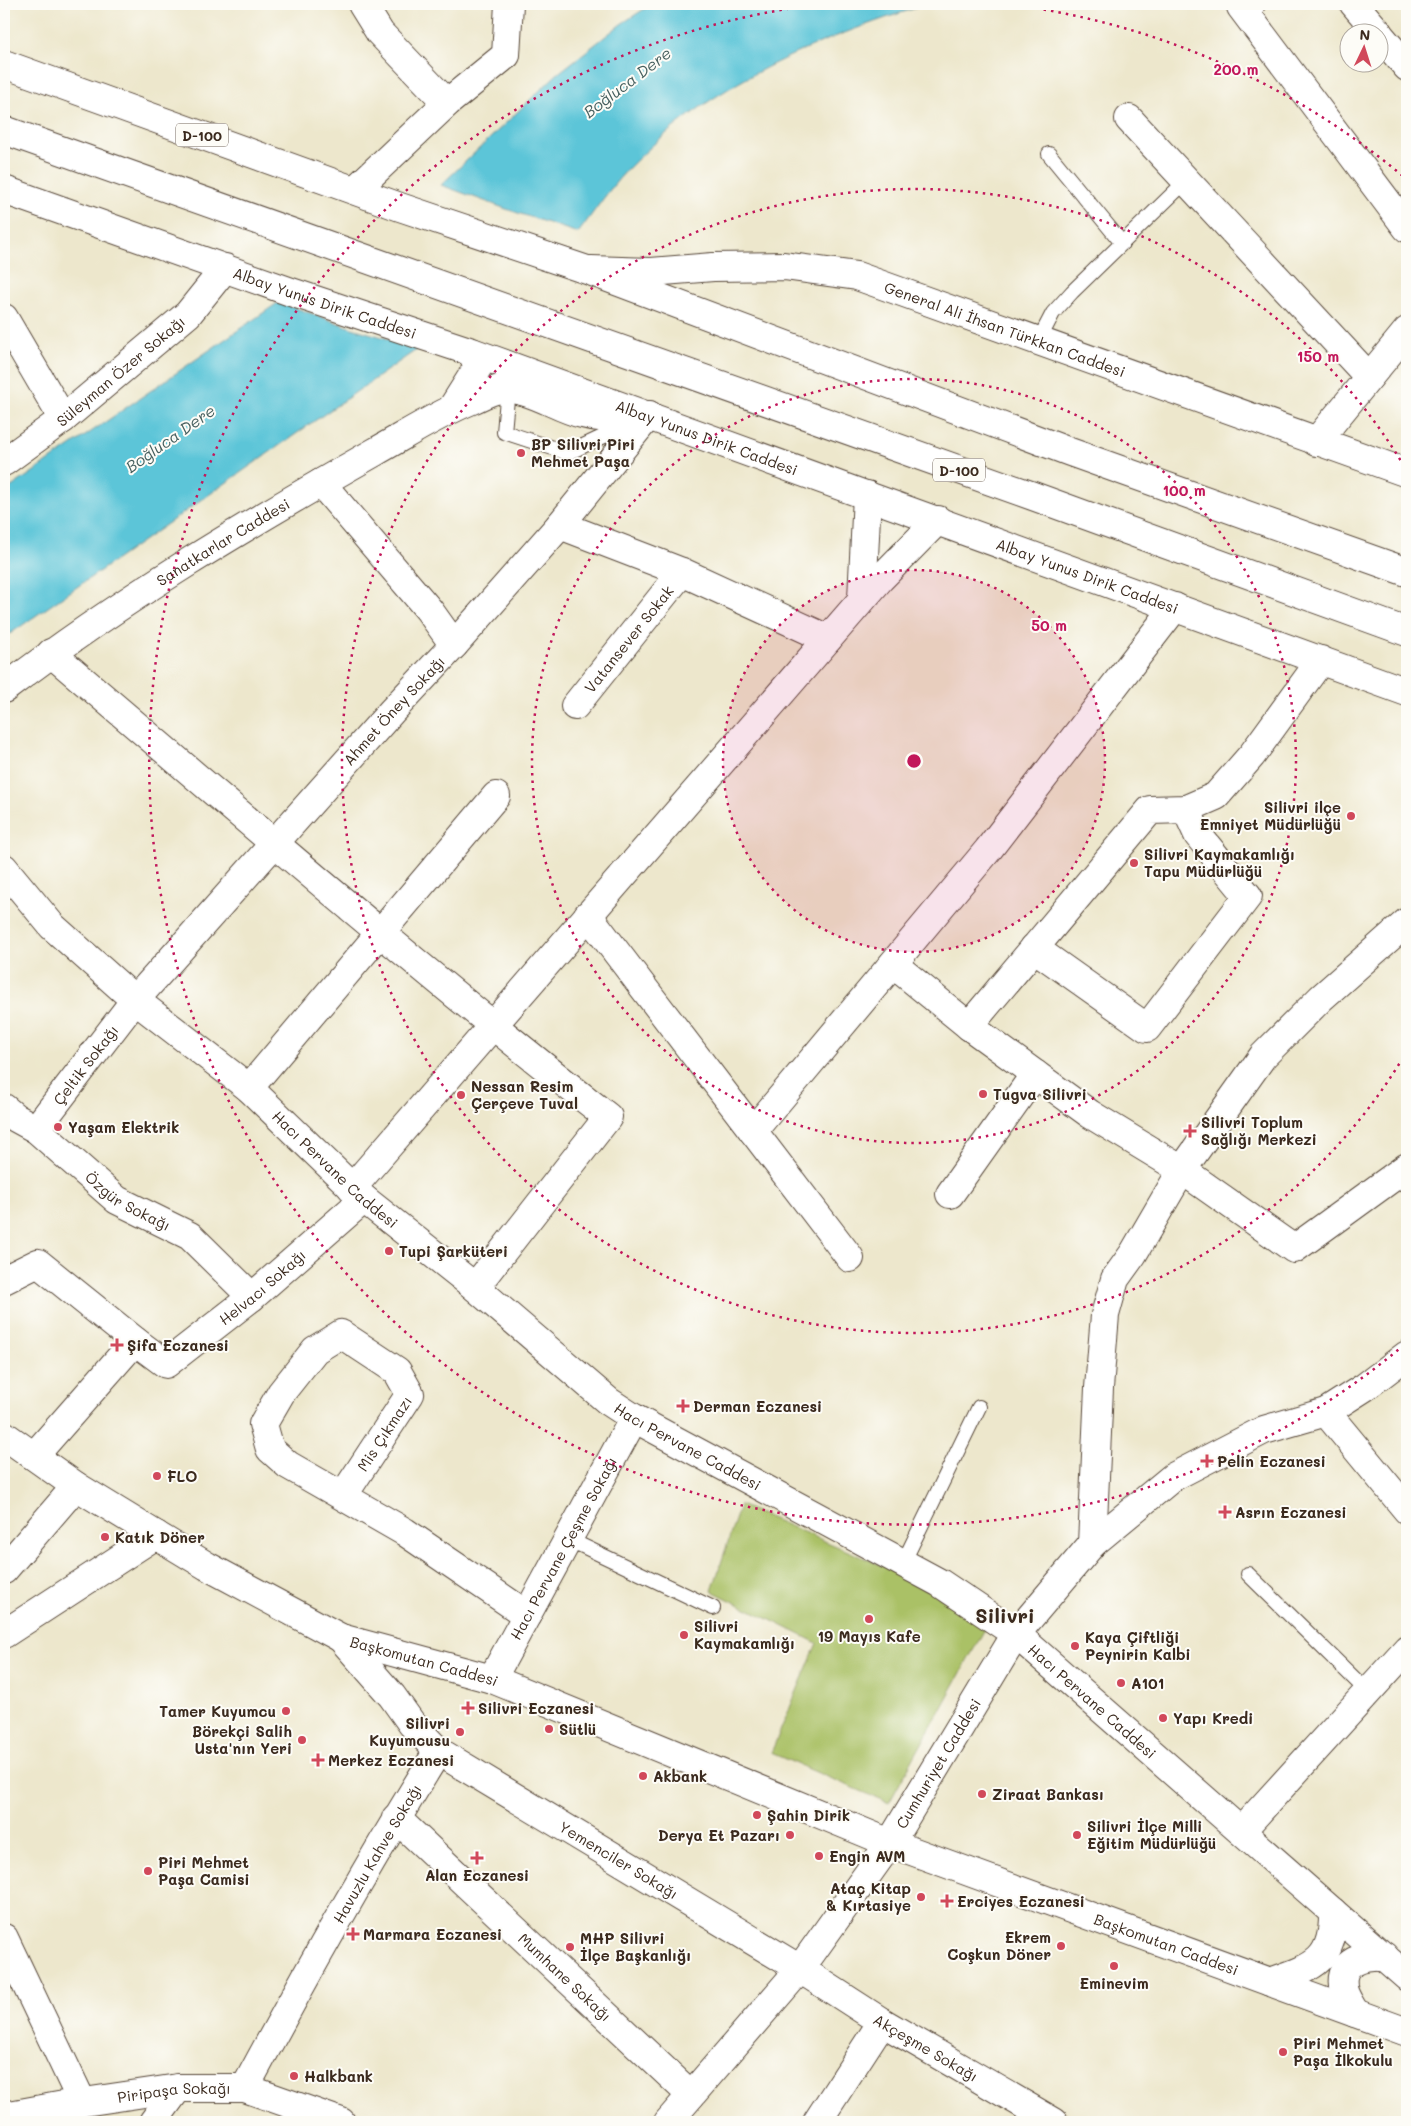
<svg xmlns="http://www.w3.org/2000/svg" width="1411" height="2126" font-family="Mali,sans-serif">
<rect width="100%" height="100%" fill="#fdfcf7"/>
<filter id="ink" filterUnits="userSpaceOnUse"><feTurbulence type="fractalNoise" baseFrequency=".02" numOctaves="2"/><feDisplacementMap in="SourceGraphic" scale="10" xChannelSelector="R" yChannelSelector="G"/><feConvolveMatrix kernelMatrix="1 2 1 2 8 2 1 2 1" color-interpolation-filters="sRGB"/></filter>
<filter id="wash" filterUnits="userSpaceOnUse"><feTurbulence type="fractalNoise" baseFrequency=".0096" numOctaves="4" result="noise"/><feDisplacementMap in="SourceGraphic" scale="20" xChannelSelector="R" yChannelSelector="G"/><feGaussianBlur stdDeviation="1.12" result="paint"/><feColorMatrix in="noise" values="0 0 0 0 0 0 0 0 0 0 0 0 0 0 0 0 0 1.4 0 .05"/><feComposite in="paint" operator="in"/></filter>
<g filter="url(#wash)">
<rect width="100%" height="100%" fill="#ede7cc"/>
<path fill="#aac166" stroke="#727642" d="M740,1505L909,1577L986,1627L889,1803L771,1753L817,1643L712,1591Z"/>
<path fill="#5cc5d8" stroke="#4c787b" d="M652,4H928C813,41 713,81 627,170C609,189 594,212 578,233L509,210L441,185L556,75L621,24Z
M279,302L352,328L419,348L4,638V492Z"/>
</g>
<g filter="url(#ink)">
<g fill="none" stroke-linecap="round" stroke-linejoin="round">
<g stroke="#564638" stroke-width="16">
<path id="service" d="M1049,154L1122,243
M1039,340L1053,313L1072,292L1186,181
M508,388L504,432L568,453L630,424
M568,1539L713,1608
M903,1563L979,1407
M1248,1574L1368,1692"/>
</g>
<g stroke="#564638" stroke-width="30">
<g id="minor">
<path d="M362,4L380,33L447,103"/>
<path d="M1251,4L1241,7L1407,228"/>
<path d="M1354,4L1378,32"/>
<path d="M1378,33L1407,67"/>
<path d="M1129,119L1369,377"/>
<path d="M355,190L447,103L506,55L509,4"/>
<path d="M4,318L63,419"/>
<path d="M1316,442L1407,331"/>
<path id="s1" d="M4,462L63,419L188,314L225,268"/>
<path d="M321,483L429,610L454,645"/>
<path d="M560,525L682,572L828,639"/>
<path d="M862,599L867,495"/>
<path d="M51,653C236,810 417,968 608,1117L475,1287"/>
<path id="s2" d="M575,706L682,572"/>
<path d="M588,915L850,1258"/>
<path d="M1034,948L1147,1028L1248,896L1198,835L1186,809"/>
<path d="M893,964L969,1026L1090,1114L1182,1170L1294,1249L1407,1167"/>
<path d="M969,1026L1150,810L1186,809L1216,796L1252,755L1321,660"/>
<path d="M249,1088L496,796"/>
<path id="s3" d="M4,1108L16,1118L36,1129L117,1200L190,1236L252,1297"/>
<path id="s4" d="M36,1129L135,1000L392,711L454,645L560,525L649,415"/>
<path d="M753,1131L988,850L1175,607"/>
<path d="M352,1188L880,579L938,520"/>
<path d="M950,1194L1035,1074"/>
<path d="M4,1280L38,1263L135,1341"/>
<path d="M1326,1412L1407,1510"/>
<path id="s5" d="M34,1456L135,1341L166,1364L252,1297L364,1199"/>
<path id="s6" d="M343,1496L410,1394L397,1371L341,1334L315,1350L281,1393L263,1424L270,1449L288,1465L405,1532L527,1615"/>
<path d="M1092,1544L1099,1388L1105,1315L1115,1279L1133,1254L1182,1170L1263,1056L1321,998L1407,922"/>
<path d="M1092,1544L1173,1477L1264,1430L1326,1412L1365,1387L1407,1355"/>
<path d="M4,1570L76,1486"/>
<path d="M4,1634L156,1535"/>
<path id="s7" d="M492,1679L634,1418"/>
<path id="s8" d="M438,1751L800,1969L882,2022L1054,2122"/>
<path id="s9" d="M396,1818L691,2095"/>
<path d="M1241,1831L1407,1649"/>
<path d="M4,1938L82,2102"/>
<path id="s10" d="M245,2088C306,1974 370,1861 438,1751L412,1724L392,1696L341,1638"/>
<path id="s11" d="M4,2116L64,2105L178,2088H245L341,2122"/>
<path d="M153,2122L178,2088"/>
<path d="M817,2122L882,2022"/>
</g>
</g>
<g stroke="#564638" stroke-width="30">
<g id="tertiary">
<path id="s12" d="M668,2122L800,1969L890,1843L1016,1634L1092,1544"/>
</g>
</g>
<g stroke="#564638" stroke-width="30">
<g id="secondary">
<path d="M452,408L478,367L472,352"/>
<path id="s13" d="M4,689C120,600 248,524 375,452C407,434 438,414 472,400C479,397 488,392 496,390C527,384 553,407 582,414C605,420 626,418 649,415"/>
</g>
</g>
<g stroke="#564638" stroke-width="30">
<g id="primary">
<path id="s14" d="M4,190L291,292L472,352L1407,692"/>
<path id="s15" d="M591,270L651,272L713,267L784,266L857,276L1407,473"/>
<path id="s16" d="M4,868L52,926L135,1000L249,1088L364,1199L475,1287L608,1401L634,1418L940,1583L1016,1634L1407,1977"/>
<path id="s17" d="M4,1435L76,1486L156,1535L207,1566L341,1638L492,1679L890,1843L1407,2032"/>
<path d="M1270,1982C1313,1967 1334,1962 1333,1912"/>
<path d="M1355,2013C1351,2005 1344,1996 1343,1987C1339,1960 1364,1955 1384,1956"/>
</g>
</g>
<g stroke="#564638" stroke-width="30">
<path id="trunk" d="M4,64L400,207L587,270L1070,452L1407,572
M4,130L1033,496L1407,632"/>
</g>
<use href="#service" stroke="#fff" stroke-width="14"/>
<use href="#minor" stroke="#fff" stroke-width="28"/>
<use href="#tertiary" stroke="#fff" stroke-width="28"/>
<use href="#secondary" stroke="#fff" stroke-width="28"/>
<use href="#primary" stroke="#fff" stroke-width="28"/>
<use href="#trunk" stroke="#fff" stroke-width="28"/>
</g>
</g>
<circle cx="914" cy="761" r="191" fill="#c2185b" fill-opacity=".12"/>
<g fill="none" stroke="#c2185b" stroke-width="2.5" stroke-dasharray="2.5 5">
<circle cx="914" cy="761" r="191"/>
<circle cx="914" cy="761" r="382"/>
<path d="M1407 1051A572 572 0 1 1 1407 471"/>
<path d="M1404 1345A763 763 0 1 1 814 5M1014 5A763 763 0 0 1 1404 177"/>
</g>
<g fill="#d1495b" stroke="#fdfcf7" stroke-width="2">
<circle cx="521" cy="453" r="5"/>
<circle cx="1351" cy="816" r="5"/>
<circle cx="1134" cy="863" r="5"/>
<circle cx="983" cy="1094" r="5"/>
<circle cx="461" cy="1095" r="5"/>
<circle cx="58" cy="1127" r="5"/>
<path d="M1187.5 1123.5h5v5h5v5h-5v5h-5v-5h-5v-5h5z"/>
<circle cx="389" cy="1251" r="5"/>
<path d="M114.5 1337.5h5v5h5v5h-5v5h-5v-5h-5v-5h5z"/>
<path d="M680.5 1398.5h5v5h5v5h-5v5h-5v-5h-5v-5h5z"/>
<path d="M1204.5 1453.5h5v5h5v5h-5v5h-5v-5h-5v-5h5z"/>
<circle cx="157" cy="1476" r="5"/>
<path d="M1222.5 1504.5h5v5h5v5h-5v5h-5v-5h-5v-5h5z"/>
<circle cx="105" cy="1537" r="5"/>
<circle cx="869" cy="1619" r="5"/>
<circle cx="684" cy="1635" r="5"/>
<circle cx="1075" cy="1646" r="5"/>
<circle cx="1121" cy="1683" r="5"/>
<path d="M465.5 1700.5h5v5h5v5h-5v5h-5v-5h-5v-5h5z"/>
<circle cx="286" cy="1711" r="5"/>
<circle cx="1163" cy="1718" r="5"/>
<circle cx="549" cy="1729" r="5"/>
<circle cx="460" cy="1732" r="5"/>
<circle cx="302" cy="1740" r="5"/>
<path d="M315.5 1752.5h5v5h5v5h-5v5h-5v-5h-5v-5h5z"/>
<circle cx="643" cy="1776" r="5"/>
<circle cx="982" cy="1794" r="5"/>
<circle cx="757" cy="1815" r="5"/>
<circle cx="790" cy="1835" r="5"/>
<circle cx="1077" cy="1835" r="5"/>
<circle cx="819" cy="1856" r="5"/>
<path d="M474.5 1850.5h5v5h5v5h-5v5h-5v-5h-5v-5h5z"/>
<circle cx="148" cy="1871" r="5"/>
<circle cx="921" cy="1897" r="5"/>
<path d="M944.5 1893.5h5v5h5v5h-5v5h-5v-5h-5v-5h5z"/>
<path d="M350.5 1926.5h5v5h5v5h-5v5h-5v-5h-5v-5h5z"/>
<circle cx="1061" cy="1946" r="5"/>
<circle cx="570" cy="1947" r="5"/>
<circle cx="1114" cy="1966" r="5"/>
<circle cx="1283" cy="2052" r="5"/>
<circle cx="294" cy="2076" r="5"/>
</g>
<g text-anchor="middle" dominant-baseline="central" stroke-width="4" stroke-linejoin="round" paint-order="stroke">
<g fill="#fdfcf7" stroke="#75695f" stroke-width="1">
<rect x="176" y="123.5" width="52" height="23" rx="4"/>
<rect x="933" y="458.5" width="52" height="23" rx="4"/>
</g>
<g font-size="14" font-weight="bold" fill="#3b2a1e">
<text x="202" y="135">D-100</text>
<text x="959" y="470">D-100</text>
</g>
<g font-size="15" fill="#3b2a1e" stroke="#fdfcf7">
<text stroke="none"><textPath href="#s14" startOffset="340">Albay Yunus Dirik Caddesi</textPath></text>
<text stroke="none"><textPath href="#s15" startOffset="424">General Ali İhsan Türkkan Caddesi</textPath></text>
<text stroke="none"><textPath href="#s1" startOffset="148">Süleyman Özer Sokağı</textPath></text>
<text stroke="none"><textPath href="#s14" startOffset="745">Albay Yunus Dirik Caddesi</textPath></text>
<text stroke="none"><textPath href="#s13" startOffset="264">Sanatkarlar Caddesi</textPath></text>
<text stroke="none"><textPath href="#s14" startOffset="1150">Albay Yunus Dirik Caddesi</textPath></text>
<text stroke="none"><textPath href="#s2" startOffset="86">Vatansever Sokak</textPath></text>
<text stroke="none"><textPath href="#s4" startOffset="551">Ahmet Öney Sokağı</textPath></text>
<text stroke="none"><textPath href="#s4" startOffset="81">Çeltik Sokağı</textPath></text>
<text stroke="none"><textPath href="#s16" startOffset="449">Hacı Pervane Caddesi</textPath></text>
<text stroke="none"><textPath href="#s3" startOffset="156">Özgür Sokağı</textPath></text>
<text stroke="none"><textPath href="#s5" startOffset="315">Helvacı Sokağı</textPath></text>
<text stroke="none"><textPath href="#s6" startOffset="75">Mis Çıkmazı</textPath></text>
<text stroke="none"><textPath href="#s16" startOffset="899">Hacı Pervane Caddesi</textPath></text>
<text stroke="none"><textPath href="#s7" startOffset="149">Hacı Pervane Çeşme Sokağı</textPath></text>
<text stroke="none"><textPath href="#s17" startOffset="480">Başkomutan Caddesi</textPath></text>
<text stroke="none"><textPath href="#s16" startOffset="1379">Hacı Pervane Caddesi</textPath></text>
<text stroke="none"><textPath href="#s12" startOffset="450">Cumhuriyet Caddesi</textPath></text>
<text stroke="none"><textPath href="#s10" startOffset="269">Havuzlu Kahve Sokağı</textPath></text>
<text stroke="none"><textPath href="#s8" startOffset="211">Yemenciler Sokağı</textPath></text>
<text stroke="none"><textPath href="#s17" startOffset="1275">Başkomutan Caddesi</textPath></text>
<text stroke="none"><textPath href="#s9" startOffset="232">Mumhane Sokağı</textPath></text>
<text stroke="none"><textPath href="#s8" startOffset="571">Akçeşme Sokağı</textPath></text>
<text stroke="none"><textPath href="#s11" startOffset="172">Piripaşa Sokağı</textPath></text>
</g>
<g font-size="15" font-weight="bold" fill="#3b2a1e" stroke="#fdfcf7" text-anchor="start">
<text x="531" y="444">BP Silivri Piri<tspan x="531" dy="17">Mehmet Paşa</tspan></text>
<text x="1341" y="807" text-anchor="end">Silivri ilçe<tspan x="1341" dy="17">Emniyet Müdürlüğü</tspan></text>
<text x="1144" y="854">Silivri Kaymakamlığı<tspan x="1144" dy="17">Tapu Müdürlüğü</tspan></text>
<text x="471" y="1086">Nessan Resim<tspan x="471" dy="17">Çerçeve Tuval</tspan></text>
<text x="993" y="1094">Tugva Silivri</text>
<text x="1201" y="1122">Silivri Toplum<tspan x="1201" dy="17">Sağlığı Merkezi</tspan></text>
<text x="68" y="1127">Yaşam Elektrik</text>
<text x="399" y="1251">Tupi Şarküteri</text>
<text x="127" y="1345">Şifa Eczanesi</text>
<text x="693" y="1406">Derman Eczanesi</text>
<text x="1217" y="1461">Pelin Eczanesi</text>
<text x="167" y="1476">FLO</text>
<text x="1235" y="1512">Asrın Eczanesi</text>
<text x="115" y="1537">Katık Döner</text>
<text x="694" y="1626">Silivri<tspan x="694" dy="17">Kaymakamlığı</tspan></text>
<text x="869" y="1636" text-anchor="middle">19 Mayıs Kafe</text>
<text x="1085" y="1637">Kaya Çiftliği<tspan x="1085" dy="17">Peynirin Kalbi</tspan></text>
<text x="1131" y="1683">A101</text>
<text x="478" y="1708">Silivri Eczanesi</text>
<text x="276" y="1711" text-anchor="end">Tamer Kuyumcu</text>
<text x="1173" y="1718">Yapı Kredi</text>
<text x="450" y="1723" text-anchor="end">Silivri<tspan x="450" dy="17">Kuyumcusu</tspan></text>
<text x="559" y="1729">Sütlü</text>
<text x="292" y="1731" text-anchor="end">Börekçi Salih<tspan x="292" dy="17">Usta'nın Yeri</tspan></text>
<text x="328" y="1760">Merkez Eczanesi</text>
<text x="653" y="1776">Akbank</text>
<text x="992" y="1794">Ziraat Bankası</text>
<text x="767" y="1815">Şahin Dirik</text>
<text x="1087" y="1826">Silivri İlçe Milli<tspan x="1087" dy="17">Eğitim Müdürlüğü</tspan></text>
<text x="780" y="1835" text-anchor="end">Derya Et Pazarı</text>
<text x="829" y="1856">Engin AVM</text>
<text x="158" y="1862">Piri Mehmet<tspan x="158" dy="17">Paşa Camisi</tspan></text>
<text x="477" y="1875" text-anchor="middle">Alan Eczanesi</text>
<text x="911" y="1888" text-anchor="end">Ataç Kitap<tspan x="911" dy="17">&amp; Kırtasiye</tspan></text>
<text x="957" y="1901">Erciyes Eczanesi</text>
<text x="363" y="1934">Marmara Eczanesi</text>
<text x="1051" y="1937" text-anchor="end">Ekrem<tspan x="1051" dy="17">Coşkun Döner</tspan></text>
<text x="580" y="1938">MHP Silivri<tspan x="580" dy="17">İlçe Başkanlığı</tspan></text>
<text x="1114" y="1983" text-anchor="middle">Eminevim</text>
<text x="1293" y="2043">Piri Mehmet<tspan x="1293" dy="17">Paşa İlkokulu</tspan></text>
<text x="304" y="2076">Halkbank</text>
</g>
<g font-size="16" font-style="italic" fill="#47605f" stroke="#fdfcf7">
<text transform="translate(627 82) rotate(-37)">Boğluca Dere</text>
<text transform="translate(170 438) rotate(-35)">Boğluca Dere</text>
</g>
<g font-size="20" font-weight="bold" fill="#3b2a1e" stroke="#fdfcf7">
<text x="1005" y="1615">Silivri</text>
</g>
</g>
<circle cx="914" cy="761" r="8" fill="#c2185b" stroke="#fdfcf7" stroke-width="2.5"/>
<g font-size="15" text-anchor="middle" font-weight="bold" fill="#c2185b" stroke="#fdfcf7" stroke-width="4" stroke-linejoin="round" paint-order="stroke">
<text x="1236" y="75">200 m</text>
<text x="1318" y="362">150 m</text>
<text x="1184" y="496">100 m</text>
<text x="1049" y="631">50 m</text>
</g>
<rect width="1411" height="2126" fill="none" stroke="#fdfcf7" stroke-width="20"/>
<g transform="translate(1364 48) rotate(4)"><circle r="24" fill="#fdfcf7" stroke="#afa8a0"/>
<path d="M0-4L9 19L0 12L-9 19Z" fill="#d1495b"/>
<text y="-8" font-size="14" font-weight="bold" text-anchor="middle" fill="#3b2a1e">N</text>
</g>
</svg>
